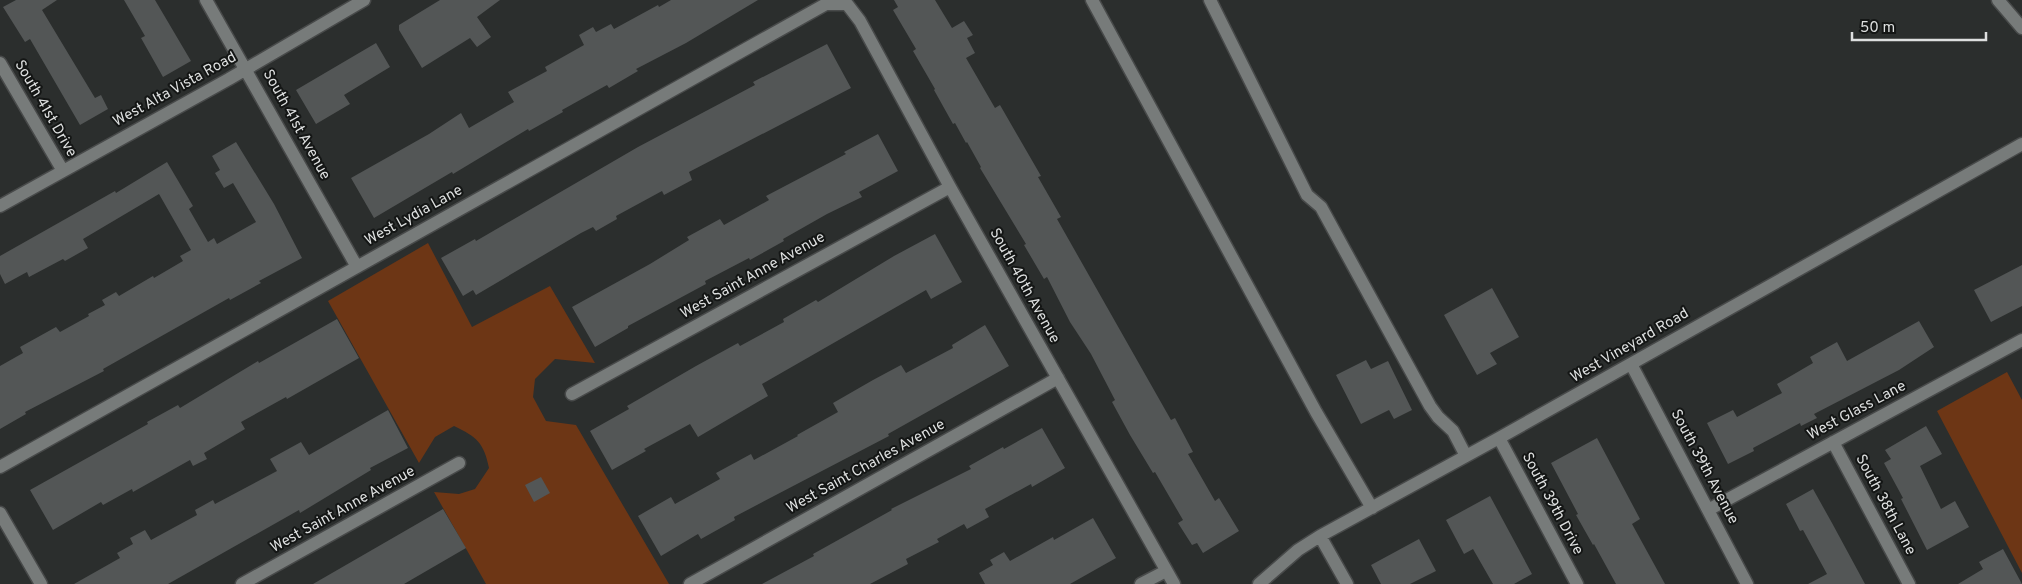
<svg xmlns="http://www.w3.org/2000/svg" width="2022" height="584" font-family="Overpass,sans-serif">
<rect width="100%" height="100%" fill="#2b2e2d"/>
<path fill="#6d3615" d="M428,243L472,327L550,286L595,363L555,359L535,379L533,397L546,421L576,425L669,584H486L434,492L459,494L475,489L489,468C484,443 477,437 454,426L435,437L419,463L328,301Z
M2007,372L2022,400V573L1937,411Z"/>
<path fill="#535656" d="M16,0H57L42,10L95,98L101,95L108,109L80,125L30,39L25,42L3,7Z
M124,0H155L191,61L163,77L141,38L145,36Z
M440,0H500L477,17L491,37L477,47L470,38L422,68L399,30V25Z
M671,0H758L686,43L636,69L638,71L609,88L607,85L562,110L563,112L529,131L528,129L453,174L452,172L374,218L351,178L429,134L461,113L469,128L514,102L508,92L547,71L545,67L584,45L579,35L593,27L596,32L611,24L614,29L658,5L659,7Z
M894,0H935L952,28L964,21L973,35L967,38L975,53L966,58L995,108L1000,105L1041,176L1038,177L1061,217L1057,219L1171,420L1175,418L1193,452L1188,454L1215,501L1219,498L1239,531L1203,553L1197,543L1192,545L1178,523L1183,520L1155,472L1153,473L1130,435L1112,402L1115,400L1091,354L1070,322L1047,277L1044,279L1024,245L1026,244L980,168L981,167L967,142L966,143L955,123L953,124L934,90L935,89L913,51L916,49L893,10L898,7Z
M376,43L390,67L344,95L350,104L316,124L296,90Z
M827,44L851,88L689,172L692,180L664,195L662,191L616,216L617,219L596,231L593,227L581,233L476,295L473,290L463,296L441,258L475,239L476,241L638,147L755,85L753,82Z
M878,134L898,171L859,192L862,197L827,214L783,239L784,241L750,260L749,258L705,281L706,284L628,326V328L595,347L572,307L650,264L689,240L687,237L720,219L724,225L769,200L766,196L846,154L844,152Z
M236,142L274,204L302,258L259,281L261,283L230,300L229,298L103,369L104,371L25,412L26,414L0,429V366L23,353L20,347L56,327L60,332L89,316L88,314L105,305L102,300L116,292L119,296L153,276L154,278L183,261L180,256L191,250L159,194L83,239L88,248L65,261L63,259L29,277L27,272L5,284L0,274V256L115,191L116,193L167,162L193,206L189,209L208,242L214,238L217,244L256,222L233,183L224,188L215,173L220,170L212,156Z
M935,234L962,282L931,299L926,290L762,384L768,396L698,437L690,424L644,449L646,451L612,470L590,431L629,409L627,406L696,366L738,343L740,346L784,322L783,319L816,300L818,302L894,256Z
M2022,265V306L1991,322L1974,290Z
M1492,288L1519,337L1490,353L1497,364L1477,375L1444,315Z
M337,319L359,358L287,399L286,397L241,422L245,429L204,453L207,459L193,466L190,460L133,492L132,489L103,505L101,502L53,530L30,490L148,424L147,422L178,405L180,408L258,361L259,363Z
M1919,321L1934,347L1899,370L1814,414L1817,418L1801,426L1800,423L1753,448L1754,451L1728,464L1707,423L1733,410L1737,417L1782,393L1777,384L1813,363L1810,357L1837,342L1847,361Z
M985,325L1009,366L888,434L889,436L734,517L735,520L701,539L698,534L661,556L638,516L671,497L675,504L720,479L716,473L751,454L754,460L798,436L797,435L838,412L833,403L873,380L901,365L906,373L953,348L952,345Z
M1366,360L1371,369L1388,361L1412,410L1394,419L1389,410L1361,424L1336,375Z
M388,410L408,448L370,468L371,470L300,513L299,510L168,584H74L120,558L117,553L133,544L130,538L145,530L151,540L197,515L195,510L213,500L215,504L277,471L270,459L301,442L309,455Z
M1926,426L1942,454L1920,466L1941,509L1955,501L1969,527L1927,550L1901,499L1903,498L1884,463L1891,459L1885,450Z
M1042,428L1065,468L1032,487L1031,484L985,509L989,517L967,529L964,524L937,539L939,542L906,559L908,564L870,584H762L814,556L813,554L892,510L891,509L971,469L969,466L1003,447L1004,449Z
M1597,438L1640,519L1632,524L1665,584H1616L1594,544L1593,545L1576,515L1578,514L1551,463Z
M541,477L550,493L534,502L525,485Z
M1813,489L1832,523L1865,584H1808L1827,574L1803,530L1800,531L1786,504Z
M1490,496L1532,574L1514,584H1493L1473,549L1464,554L1446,520Z
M443,509L466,548L404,584H313Z
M1093,518L1116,558L1070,584H985L979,573L993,565L990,560L1004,552L1010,561L1053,537L1054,540Z
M1419,539L1436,571L1410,584H1381L1371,565Z
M2003,549L2022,584H1958L1983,569L1979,562Z"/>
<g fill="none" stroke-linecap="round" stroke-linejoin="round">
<g stroke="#484a4a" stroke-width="15">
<path id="minor" d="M206,0L357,267
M1092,0L1316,412L1372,508
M1210,0L1307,195L1321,207L1430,406L1438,417L1453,431L1466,456
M1998,0L2022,28
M0,63L63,171
M0,206L229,79L364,0
M1631,364L1747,584
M572,394L950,187
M1499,438L1577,584
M1833,442L1909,584
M0,467L826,4H847L860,21L950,187L1174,584
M1708,510L2022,340
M0,513L41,584
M1320,536L1347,584
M242,584L459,463
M690,584L1058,378
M1141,584L1166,571
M1259,584L1298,550L1320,536L1499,438L2022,144"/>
</g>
<use href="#minor" stroke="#777b7a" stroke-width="12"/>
</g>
<g text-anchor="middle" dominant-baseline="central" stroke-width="4" stroke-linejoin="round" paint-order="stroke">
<g font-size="15" fill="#dddfdf" stroke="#141615">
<text transform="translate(175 90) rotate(-29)">West Alta Vista Road</text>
<text transform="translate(45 109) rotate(60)">South 41st Drive</text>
<text transform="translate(296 125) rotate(61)">South 41st Avenue</text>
<text transform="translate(414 216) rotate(-29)">West Lydia Lane</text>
<text transform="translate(753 276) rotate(-29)">West Saint Anne Avenue</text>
<text transform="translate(1024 286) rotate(61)">South 40th Avenue</text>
<text transform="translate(1630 346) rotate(-30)">West Vineyard Road</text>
<text transform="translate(1857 411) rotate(-28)">West Glass Lane</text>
<text transform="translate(866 467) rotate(-29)">West Saint Charles Avenue</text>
<text transform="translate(1704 467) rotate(62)">South 39th Avenue</text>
<text transform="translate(1552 504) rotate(62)">South 39th Drive</text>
<text transform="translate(1885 505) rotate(62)">South 38th Lane</text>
<text transform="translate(343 510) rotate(-29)">West Saint Anne Avenue</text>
</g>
</g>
<path d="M1852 32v8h134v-8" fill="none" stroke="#dddfdf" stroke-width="2.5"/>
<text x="1860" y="32" font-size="15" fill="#dddfdf" stroke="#141615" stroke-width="4" paint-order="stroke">50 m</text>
</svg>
